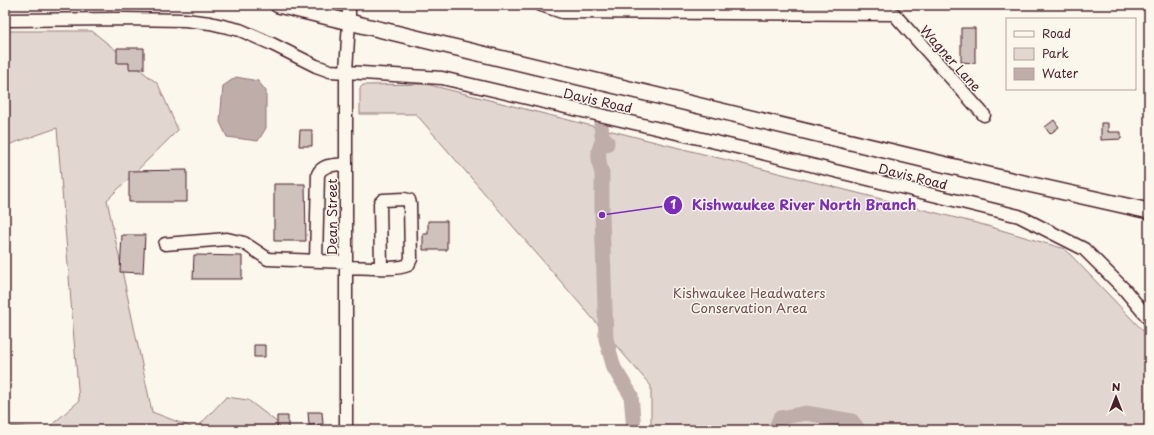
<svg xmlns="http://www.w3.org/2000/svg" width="1154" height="435" font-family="'Playpen Sans',sans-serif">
<rect width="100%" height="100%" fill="#fbf7ec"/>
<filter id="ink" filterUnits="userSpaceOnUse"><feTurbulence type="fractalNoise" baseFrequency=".025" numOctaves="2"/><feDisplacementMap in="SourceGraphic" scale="8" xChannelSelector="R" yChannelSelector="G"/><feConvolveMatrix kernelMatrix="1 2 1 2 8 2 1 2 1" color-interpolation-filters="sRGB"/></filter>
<g filter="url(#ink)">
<path fill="#e2d7d0" stroke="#967b7e" d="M872,5H1007V6L877,9Z
M5,31H92L158,84L178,130L107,200L152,412L196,429L226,397L248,400L287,430H5V392L8,426L47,429L79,401L57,128L5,146Z
M426,84L984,225L1065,249L1149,337V430H651V386L416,114H360V88L363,85Z"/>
<path fill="#bfadaa" stroke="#907477" d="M236,77L258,81L266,91V128L258,141L227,137L220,122L223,86Z"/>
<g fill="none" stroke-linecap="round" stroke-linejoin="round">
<path stroke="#bfadaa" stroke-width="15" d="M601,125L602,136L607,141V144H601C597,152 599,166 602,173V215L606,339L614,368L631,395L634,430
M775,430L780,418L806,413L852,421L859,430"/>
</g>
<path fill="#cfc2bc" stroke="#4a1f2b" d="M961,28H975V63L961,62Z
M117,48H144V69H129V63H117Z
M1054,120L1059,127L1050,134L1045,127Z
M1101,123H1108V132H1121V139L1101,140Z
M300,130H312V146H299Z
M187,170V202H129V171Z
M274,184H305L306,241H274Z
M428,221H447V250H423V234H428Z
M122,235H145L143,273L120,272Z
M194,255L242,256V279H193Z
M254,345H265V357H254Z
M308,412H322L323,424L309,425Z
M277,416H288V430H277Z"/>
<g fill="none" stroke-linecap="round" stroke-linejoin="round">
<g stroke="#4a1f2b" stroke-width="15">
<path id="minor" d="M541,5L562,12L894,14L984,115
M5,20L121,19L185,20L210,23L240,30L272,44L316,66L330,71L442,78L758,152L1019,216L1084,249L1124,289L1149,319
M165,244L227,239L244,243L268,259L346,262
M316,261L318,174C323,164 335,165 345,164
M346,267C362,267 395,271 408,265L411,259L410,204L409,200L404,199L383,200L380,203L381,268
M346,430V72L349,21V5"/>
</g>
<g stroke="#4a1f2b" stroke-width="18">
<path id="major" d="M278,5L997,177L1149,211"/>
</g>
<use href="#minor" stroke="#fbf7ec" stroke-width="12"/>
<use href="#major" stroke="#fbf7ec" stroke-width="15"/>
</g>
</g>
<g text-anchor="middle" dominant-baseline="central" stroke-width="3" stroke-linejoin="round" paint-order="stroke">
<g font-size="13" fill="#4a1f2b" stroke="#fbf7ec">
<text transform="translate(951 58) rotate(48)">Wagner Lane</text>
<text transform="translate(598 100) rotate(13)">Davis Road</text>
<text transform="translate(913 176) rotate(14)">Davis Road</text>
<text transform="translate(331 217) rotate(-90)">Dean Street</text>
</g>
<g font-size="13" fill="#704d54" stroke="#fbf7ec">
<text x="749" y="292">Kishwaukee Headwaters<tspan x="749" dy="15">Conservation Area</tspan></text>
</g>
</g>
<path fill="none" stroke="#7b2cbf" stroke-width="1.5" d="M602 215L673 205"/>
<g fill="#7b2cbf" stroke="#fbf7ec" stroke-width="1.5">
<circle cx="602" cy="215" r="4"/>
<circle cx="673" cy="205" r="10"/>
</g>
<g font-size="12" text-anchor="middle" font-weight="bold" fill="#fff">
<text x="673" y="209">1</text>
</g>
<g font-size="14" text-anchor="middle" font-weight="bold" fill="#7b2cbf" stroke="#fbf7ec" stroke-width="3" stroke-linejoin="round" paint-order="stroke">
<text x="804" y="210">Kishwaukee River North Branch</text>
</g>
<rect width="1154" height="435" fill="none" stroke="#fbf7ec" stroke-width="20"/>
<rect x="10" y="10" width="1134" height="415" fill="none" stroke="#4a1f2b" stroke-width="1.5" filter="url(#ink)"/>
<rect x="1006" y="18" width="130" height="72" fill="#fbf7ec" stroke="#b4a19f"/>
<rect x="1014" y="31" width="20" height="6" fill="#fbf7ec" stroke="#b4a19f"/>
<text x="1042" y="38" font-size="12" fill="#4a1f2b">Road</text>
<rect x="1014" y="48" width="20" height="12" fill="#e2d7d0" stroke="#b4a19f"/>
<text x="1042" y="58" font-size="12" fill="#4a1f2b">Park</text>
<rect x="1014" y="68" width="20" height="12" fill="#bfadaa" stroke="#b4a19f"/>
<text x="1042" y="78" font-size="12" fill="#4a1f2b">Water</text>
<g transform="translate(1116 397)" stroke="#fbf7ec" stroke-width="3" paint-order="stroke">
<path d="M0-3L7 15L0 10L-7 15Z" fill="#4a1f2b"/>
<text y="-6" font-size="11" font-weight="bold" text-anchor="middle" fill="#4a1f2b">N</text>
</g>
</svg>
